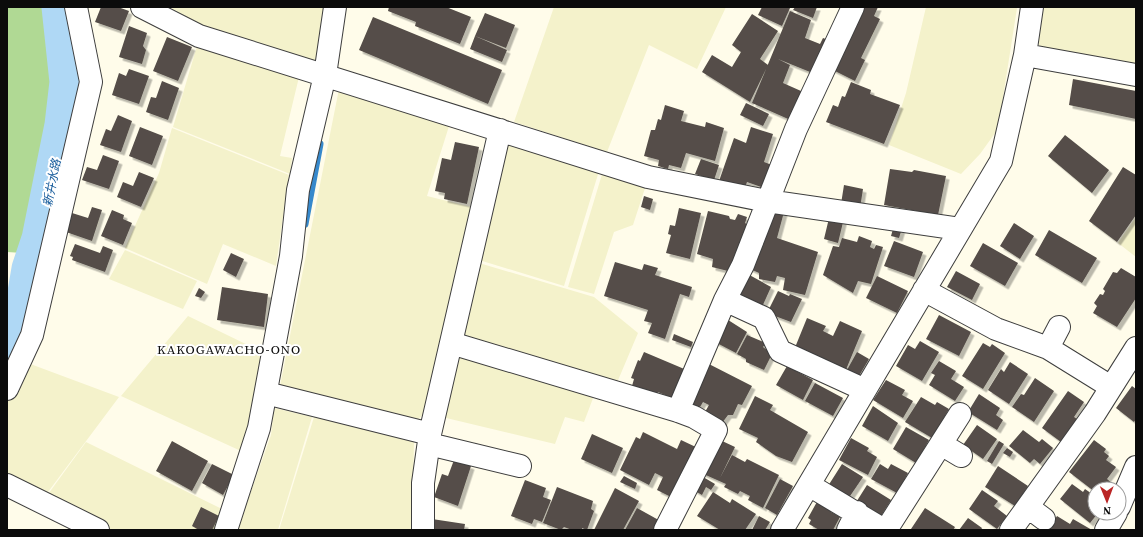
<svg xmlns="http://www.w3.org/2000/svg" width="1143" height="537" font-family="'Source Serif 4','Noto Sans JP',serif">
<defs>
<filter id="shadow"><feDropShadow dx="3.5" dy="3.5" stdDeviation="0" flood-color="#0004"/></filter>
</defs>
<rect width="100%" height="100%" fill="#fffcea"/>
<path fill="#f4f2cb" d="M169,7H326L317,62L203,26Z
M554,7H726L697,69L649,45L607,152L514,122Z
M926,7L1017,8L998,129L980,154L961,174L889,145L906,93Z
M1041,7H1136V67L1041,49L1036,39Z
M197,46L299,77L280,156L292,158L290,174L173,127Z
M339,89L450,123L427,196L471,207L424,414L417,420L280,386Z
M172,128L289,175L276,266L223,244L207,284L125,248L159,173Z
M508,143L599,171L564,286L479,260L505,147Z
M603,171L646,185L633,225L614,232L594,294L568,287Z
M1136,217V257L1118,243Z
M125,250L197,281L183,309L109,279Z
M479,263L594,297L638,333L616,385L462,337Z
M188,316L262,352L253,423L241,451L121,396Z
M457,352L595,393L584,422L565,417L555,444L442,417Z
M25,362L119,397L45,496L7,477V399Z
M274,408L312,417L278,530H244L238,528L271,435Z
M314,417L414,442L412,530H279Z
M86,442L224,510L216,530H111L46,497Z"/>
<path fill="#b0d994" d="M7,7H58L64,26L73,88L43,240L23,253L7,252Z"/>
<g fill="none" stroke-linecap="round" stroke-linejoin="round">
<path stroke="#3789cc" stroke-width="7" d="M305,224L320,144"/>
<path stroke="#afd8f5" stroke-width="39" d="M7,354L23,316L31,269L41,239L64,125L69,82L61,7"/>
</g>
<path fill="#544d48" filter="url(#shadow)" d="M101,7H118L129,11L121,31L95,22Z
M389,7H446L471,17L460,44L415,26L416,22L388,11Z
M762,7H789L790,8L782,26L758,15Z
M795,7H817L813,18L793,10Z
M858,7H878L874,16L880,19L861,58L865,60L855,81L829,68Z
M790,11L811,20L805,38L820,44L823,38L831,41L815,74L778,59L790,65L783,83L801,91L805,84L811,87L795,122L752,103Z
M485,13L515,25L506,48L475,36Z
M752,14L778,31L760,59L768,65L750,102L702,72L712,55L732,67L741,52L732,45Z
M373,17L502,70L488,104L359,50Z
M129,26L147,33L143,46L146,50L142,64L119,57Z
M475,36L507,50L502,62L470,49Z
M167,37L192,47L178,81L153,71Z
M129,69L149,76L139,104L112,95L119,73L126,76Z
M1073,79L1136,91V119L1069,105Z
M162,81L179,88L168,120L146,112L151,97L156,98Z
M851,82L871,90L870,94L900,105L884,144L826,122L833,105L838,107L842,96L845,97Z
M746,103L769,114L763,126L740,115Z
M665,105L684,111L681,121L705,127L706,122L724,128L715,161L686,153L681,168L669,165L668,169L658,166L659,160L644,156L651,130H655L658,119L661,120Z
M118,115L132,121L121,152L100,145L106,129L111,131Z
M140,127L163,136L152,165L129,156Z
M751,127L773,134L764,162L772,165L764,188L747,182L743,193L718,184L734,138L746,143Z
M1065,135L1109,170L1092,193L1048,156Z
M455,142L479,147L467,204L444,199L445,193L435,191L442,158L451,160Z
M103,155L119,161L109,189L82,180L87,167L97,170Z
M701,159L719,165L714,180L695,174Z
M1123,167L1136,175V215L1117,242L1089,221Z
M890,169L912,172L914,170L946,176L938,215L884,205Z
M139,172L154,178L141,207L117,197L123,182L133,186Z
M844,185L863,189L860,208L841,204Z
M644,196L653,199L650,210L641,207Z
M92,207L102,210L92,241L66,232L72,213L88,218Z
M770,207L784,212L777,238L818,252L805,295L783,290L785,278L777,276L775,282L759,279V273L748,268Z
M679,208L701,213L690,259L666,253L671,235L668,234L670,225L675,226Z
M112,210L124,215L123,219L132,223L123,245L101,236Z
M708,211L729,216L730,219L735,220L738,214L747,217L745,223L748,225L736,273L712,267L713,259L697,254Z
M830,214L844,218L838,243L824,239Z
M895,222L903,225L899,238L891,236Z
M1014,223L1034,236L1020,259L1000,246Z
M1049,230L1097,258L1082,283L1035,255Z
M859,236L872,241L870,247L874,249L876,245L883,247L871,284L858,281L853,293L823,275L833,246L839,247L842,238L857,242Z
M894,241L923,252L914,277L884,266Z
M983,243L1018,263L1005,286L970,266Z
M75,244L100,253L103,246L113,250L105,272L72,260L73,257L70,256Z
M231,253L244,259L236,277L223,270Z
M615,262L642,270L644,264L658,268L655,275L692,287L689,297L680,294L665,339L648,333L652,323L644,321L648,310L604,296Z
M1121,268L1136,277V298L1117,327L1093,313L1097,306L1094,303L1100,294L1103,295L1105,291L1103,289L1113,272L1117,273Z
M956,271L980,284L972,300L947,287Z
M744,272L771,287L762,307L734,295Z
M877,276L908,291L897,313L866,298Z
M222,287L268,294L264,327L217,320Z
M199,288L205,292L201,298L195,296Z
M778,291L789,296L790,294L802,299L791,322L767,313Z
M939,315L971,332L959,356L926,339Z
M725,318L747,332L736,353L713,341Z
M807,318L826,326L823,331L833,336L840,321L862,331L845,372L794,350Z
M674,334L693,342L691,347L672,340Z
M747,335L766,343L763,347L772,354L764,370L746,362V359L737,354Z
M920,341L939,352L922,381L896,366L908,345L915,349Z
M983,343L990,347L992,344L1005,353L983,389L962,376Z
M644,352L689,371L677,400L658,392L656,396L632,386L634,379L631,378L638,360L640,361Z
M857,352L869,359L859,376L847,370Z
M939,361L956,371L951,379L964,387L955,401L929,385L935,375L931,373Z
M705,362L752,386L742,405L738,404L733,415H728L719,427L702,417L709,405L703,402L697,412L686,407Z
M1010,362L1028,374L1009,404L988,390L1001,369L1004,372Z
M787,366L813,380L803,400L776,385Z
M1035,378L1054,391L1034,422L1012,407L1021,394L1024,395Z
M886,380L905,390L902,395L913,401L903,418L873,400Z
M815,383L843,398L833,416L805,401Z
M1132,386L1136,389V419L1134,422L1116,408Z
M1068,391L1084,402L1074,417L1077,419L1061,442L1042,428Z
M979,394L1000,408L996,415L1003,420L997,430L968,412Z
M755,396L773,405L770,410L808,432L792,462L776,456L756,442L758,438L739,429Z
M921,397L935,405L937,402L949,409L932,438L905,422Z
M873,406L898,423L888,441L862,426Z
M977,425L997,439L983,459L963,445Z
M906,427L929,440L916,463L893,449Z
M1023,430L1039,442L1042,439L1053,448L1040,464L1034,459L1030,463L1009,446Z
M643,432L677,449L681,440L700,449L675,499L657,490L663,477L655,473L649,485L620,470L636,437L640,439Z
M592,434L623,448L612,473L581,459Z
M851,438L869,448L867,451L877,457L868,475L839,460Z
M720,440L735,447L720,478L732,455L745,462L747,459L779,475L763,508L748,500L750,496L740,491L738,494L724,487L726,484L699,472Z
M1094,440L1106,449L1104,452L1109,456L1106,460L1116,467L1107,479L1113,484L1108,489H1095V492L1069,472Z
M172,441L208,461L192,491L156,471Z
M999,441L1004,444L992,464L987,461Z
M1007,448L1013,452L1010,457L1003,453Z
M454,460L471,466L458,506L434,497L442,474L448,476Z
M212,464L234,475L223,495L202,483Z
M842,464L863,477L848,499L828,486Z
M880,464L888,469L891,464L908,473L897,493L871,479Z
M998,466L1028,486L1015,506L985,487Z
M698,474L715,484L711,490L706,487L702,495L690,488Z
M624,476L637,483L635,489L620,482Z
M780,479L793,486L777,515L765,508Z
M525,480L546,488L543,497L551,500L542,522L534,519L532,524L511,516Z
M1072,484L1083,492L1085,489L1095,496V513H1098L1090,523L1060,499Z
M867,485L891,500L879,519L855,504Z
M557,487L593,501L591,509L594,511L587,530L582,528V530H572L564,527L561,530L543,523Z
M615,488L639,501L623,530H594Z
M982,490L998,501L994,506L1007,516L997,529L969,509Z
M713,492L730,503L732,499L756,514L745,530H720L697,516Z
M818,500L833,508L831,512L840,517L833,530H819L809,524L811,520L808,518Z
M201,507L219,516L212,530H199L192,526Z
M637,508L664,523L660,530H625Z
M925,508L955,527L953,530L911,529Z
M759,516L770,522L765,530H752Z
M1057,516L1070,524L1073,519L1092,530H1048Z
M968,518L982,528L981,530H959Z
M432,519L465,524L464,530H431Z"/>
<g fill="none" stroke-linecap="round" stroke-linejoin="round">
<g stroke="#3e3e3e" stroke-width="24">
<path id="minor" d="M142,7L199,36L648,177L767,201L960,229
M1025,55L1136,75
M924,290L996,329L1048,348L1111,387
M725,300L764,318L780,351L865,390
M451,343L678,411L694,417L716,430L665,530
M1048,348L1059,327
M7,389L32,335L91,82L76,7
M266,393L430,434
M678,411L725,300L743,265L796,129L853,7
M429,444L520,466
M941,444L961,456
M7,485L98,530
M809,485L884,530
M1028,507L1044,519
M1119,507L1136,467
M226,530L259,428L291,256L298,190L325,75L335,7
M423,530V483L430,434L500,130
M782,530L1001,161L1025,55L1032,7
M848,530L857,512
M886,530L960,414
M1011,530L1095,413L1136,348
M1106,530L1116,513"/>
</g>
<use href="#minor" stroke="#fff" stroke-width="22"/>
</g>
<g text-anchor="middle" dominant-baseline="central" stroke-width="4" stroke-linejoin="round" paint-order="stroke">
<g font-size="12" font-style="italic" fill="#165b9b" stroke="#fff">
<text transform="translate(52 183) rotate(-79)">新井水路</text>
</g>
<g font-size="13" letter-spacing="1" fill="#0b0b0b" stroke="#fff">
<text x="229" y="349">KAKOGAWACHO-ONO</text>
</g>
</g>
<rect width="1143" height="537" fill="none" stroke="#0b0b0b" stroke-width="16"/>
<g transform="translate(1107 501) rotate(179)"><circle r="19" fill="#ffffff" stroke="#9d9d9d"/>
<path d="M0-3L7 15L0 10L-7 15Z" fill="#ba2525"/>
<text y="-6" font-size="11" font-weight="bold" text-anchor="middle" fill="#0b0b0b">N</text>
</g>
</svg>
